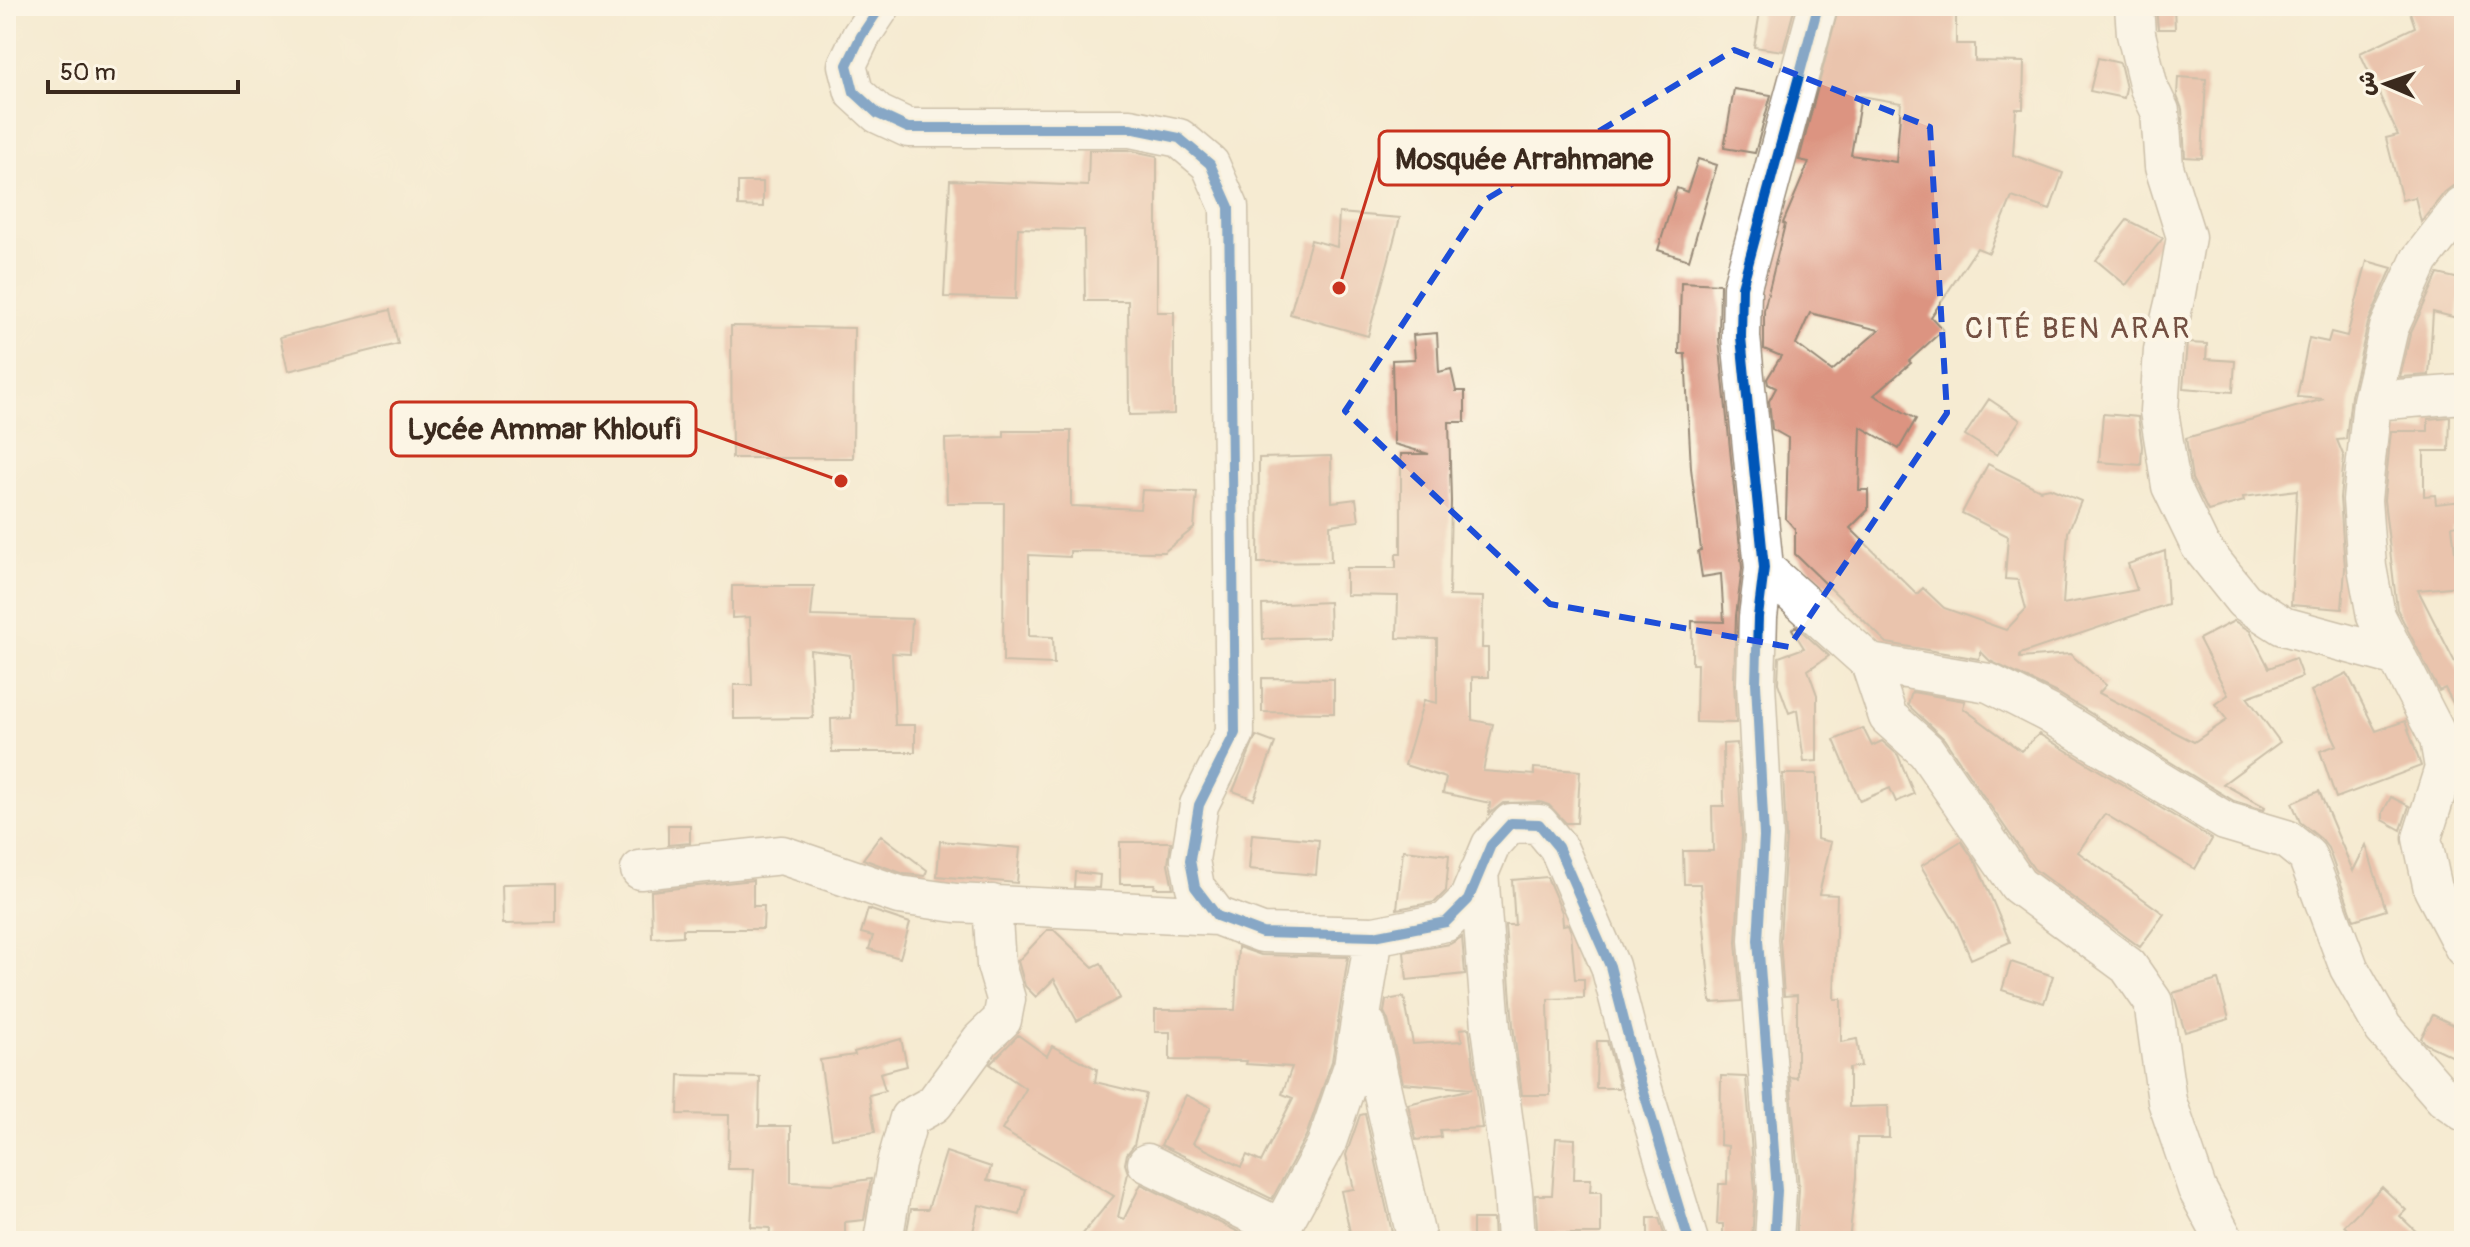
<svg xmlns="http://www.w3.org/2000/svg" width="2470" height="1247" font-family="Pangolin,'Playpen Sans Arabic',sans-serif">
<rect width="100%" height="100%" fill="#fcf5e5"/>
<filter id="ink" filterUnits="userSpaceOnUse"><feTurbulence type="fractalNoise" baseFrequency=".0125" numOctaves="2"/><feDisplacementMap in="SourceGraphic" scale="16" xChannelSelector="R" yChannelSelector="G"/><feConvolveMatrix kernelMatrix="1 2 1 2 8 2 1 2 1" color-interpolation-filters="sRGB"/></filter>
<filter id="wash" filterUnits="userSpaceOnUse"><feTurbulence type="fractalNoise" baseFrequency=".006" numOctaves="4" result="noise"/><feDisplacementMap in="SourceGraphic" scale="32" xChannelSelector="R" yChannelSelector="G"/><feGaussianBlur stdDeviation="1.8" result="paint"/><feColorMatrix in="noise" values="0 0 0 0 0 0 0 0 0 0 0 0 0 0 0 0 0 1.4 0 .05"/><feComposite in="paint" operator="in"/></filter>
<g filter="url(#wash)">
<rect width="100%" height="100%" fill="#f5ebd2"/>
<g id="blocks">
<path fill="#dc9481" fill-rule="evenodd" d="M1761,6H1795L1783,51L1754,47Z
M1839,6H1956V44H1975V61L2024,62L2023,109H2016L2013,155L2063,173L2050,210L2012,197L1989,253L1977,248L1931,317L1943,330L1909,361L1911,363L1874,395L1916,419L1899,449L1861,427L1859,490H1868V510L1850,528L1917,594L1923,588L1944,608L2006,630L2026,609L2018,580L2005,579L2008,536L1962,513L1988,464L2040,490L2050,488L2081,501L2068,532L2063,604L2137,590L2128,564L2165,551L2168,604L2020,654V658L2070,654L2106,685L2099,693L2194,742L2227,720L2215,704L2228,695L2199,639L2234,621L2250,631L2269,668L2295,658L2302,677L2247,697L2280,742L2223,784L2265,807L2264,810L2234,801L2059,694L1990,661L1981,652L1979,659L1887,643L1795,554V529L1786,519L1788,438L1772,429L1769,401L1776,388L1768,384L1767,379L1781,356L1764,349V310L1785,224L1783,223L1809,162L1799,160ZM1861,96L1901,103L1896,162L1851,155ZM1810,313L1879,330L1832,371L1796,344Z
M2156,6H2174L2175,29H2158Z
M2408,6H2464V184L2453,186L2445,192L2421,222L2415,197L2402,200L2386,138L2398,135L2360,53L2415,27Z
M2098,58L2120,63L2126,88L2124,98L2090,91Z
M2178,77L2206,79L2202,158L2185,157L2182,109L2177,96Z
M1734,89L1771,95L1755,153L1724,148Z
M1089,150H1128L1157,156V312H1174V414L1129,415L1128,301H1085L1084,230L1018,228L1016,299L944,297L950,180L1088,186Z
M1698,159L1717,165L1689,260L1658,250L1677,188L1687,192Z
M738,182H763V207L738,206Z
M1339,213L1400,218L1368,336L1290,314L1311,240L1337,247Z
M2127,220L2163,238L2126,285L2096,260Z
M2367,261L2392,268L2368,323L2351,396L2346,439L2337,440L2344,457L2340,498L2345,568L2342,609L2291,605L2297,490L2243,497L2244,501L2208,511L2192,479L2186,438L2324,399L2297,397L2309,338L2328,342L2331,332L2347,336Z
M2438,274L2464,280L2457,318L2433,312L2429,375L2400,377L2410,335Z
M1681,282L1720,284L1719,339L1742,568L1736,616L1734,682L1736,723L1696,722L1697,664H1692V621L1724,622L1721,574L1702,577L1698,551L1701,550L1691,468L1685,354H1679Z
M390,310L398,344L288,371L280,337Z
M731,326L854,328L853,458H732Z
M1437,333L1439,372L1451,369L1456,391H1465V422H1449L1451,502L1449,596L1483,597L1482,648H1488V677H1472V720L1493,724L1483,771L1534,775V768L1580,771L1577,823H1566L1549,805L1540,802L1503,803L1489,814L1490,803L1443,793L1446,778L1405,765L1424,700L1437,703V639L1397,638L1398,596L1346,595V568H1396V554H1401V454H1429L1394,444L1392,360L1415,359L1413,335Z
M2187,343L2207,344L2206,359L2235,361L2233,392L2183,388Z
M1989,399L2020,420L1997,455L1965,435Z
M2103,414L2138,417L2142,446L2141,465L2099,462Z
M2450,417L2449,451H2424V496L2435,495L2436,504L2463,501L2464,524L2452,526L2459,586L2418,590L2464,680V724L2445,688L2439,691L2397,609L2384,500L2391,431H2428V419Z
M1004,431H1071V506L1140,509L1142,490L1197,492L1194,528L1164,552L1070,551V557L1029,555V636L1053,637L1054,664L1003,662L1004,503H947L945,439L1004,437Z
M1331,456L1332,502L1356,499L1359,521L1330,525L1331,562L1258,563L1259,458Z
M732,586H814L811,616L912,619L910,654L892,653L895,725H915V752H832L831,719L851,718L850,655L810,650L813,718L734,719V685H752L750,617L732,618Z
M1329,602L1330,637L1263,639L1262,605Z
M1796,626L1829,656L1808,670L1817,695V761L1804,762L1797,710L1789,713L1778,683L1779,657L1804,648L1792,629Z
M2347,673L2376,731L2405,721L2421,766L2336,798L2320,751L2337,745L2311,691Z
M1262,678L1334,679V713L1262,712Z
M1912,692L1965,701L1963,708L2021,751L2039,734L2212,839L2195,869L2105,814L2078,852L2164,914L2140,947L2034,869L1944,739L1908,705Z
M1863,728L1872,746L1882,741L1898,755L1914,794L1896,802L1890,788L1860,801L1834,740Z
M1256,736L1275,743L1254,799L1233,791Z
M1737,743L1742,836L1736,942L1741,1001L1711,1003L1700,884H1684L1683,851H1713L1712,806H1724L1723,744Z
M1783,774H1817V839L1831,842L1819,894L1837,895L1834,999H1841V1042L1857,1039L1861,1066L1849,1068V1107L1888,1106L1889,1138H1857L1856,1177L1849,1241H1796L1799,1189L1790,1077L1797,1078V995L1784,996L1780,940L1786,837Z
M2319,791L2353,871L2366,845L2386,910L2354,920L2328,848L2321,839L2300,822L2292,803Z
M2391,797L2409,806L2401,830L2383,820V812Z
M668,825H690V843L668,845Z
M1252,834L1319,840L1316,875L1249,869Z
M881,835L927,870L925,876L904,874L863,859Z
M940,841L1020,848L1017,883L937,876Z
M1961,841L1977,864L2010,942L1971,959L1956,924L1921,866Z
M1120,842H1171L1168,864L1173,888H1154L1155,884H1120Z
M1403,850L1449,855L1446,891L1435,902L1397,909Z
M1075,872L1100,875L1099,888L1074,887Z
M1547,877L1562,912L1563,925L1568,924L1571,932L1575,979H1584V998L1548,999L1550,1095H1522L1513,1025L1505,925H1515L1512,880Z
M753,880V906H764L763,929H683V936L652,938L651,891Z
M556,883V923L503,924L502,884Z
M868,909L910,923L900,958L869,949L873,936L861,933Z
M1047,930H1054L1093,967L1101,963L1120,998L1077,1021L1054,979L1036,997L1025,986L1018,961Z
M1462,937L1465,974L1407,980L1404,952L1450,944Z
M1238,947L1261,955L1348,957L1332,1061L1306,1136L1272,1199L1161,1145L1186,1095L1211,1107L1193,1143L1241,1167L1247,1155L1261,1162L1293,1098L1282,1094L1292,1067L1246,1064L1247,1061L1170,1060V1032H1155V1010H1235Z
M2011,962L2053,976L2044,1003L2002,990Z
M2218,980L2229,1019L2185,1032L2173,993Z
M1404,997L1413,1044L1462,1041L1460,1029L1469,1028L1482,1128L1440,1130L1441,1137L1416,1140L1408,1104L1472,1089L1403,1083L1388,1020L1384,1012L1386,1000Z
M2433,1015L2464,1030V1062L2426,1044L2421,1038Z
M1018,1035L1047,1056L1052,1046L1097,1069L1095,1082L1146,1094L1134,1145L1127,1154L1125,1164L1128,1173L1118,1217L1124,1219L1141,1184L1253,1239L1252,1241H1077L1114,1196L1002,1130L1026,1089L990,1064Z
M901,1039L907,1066L880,1073L885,1091L869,1095L875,1132L832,1138L820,1060L855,1055L854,1052Z
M1597,1041H1607L1620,1088H1596Z
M679,1075L760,1077L759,1126H791V1182L833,1184L871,1179L864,1220L845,1222V1241H769L770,1228L751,1227L754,1169H728L729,1115L678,1114Z
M1721,1076L1746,1077L1755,1191L1752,1241H1723V1224H1717L1719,1184H1727L1728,1146L1720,1145Z
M1365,1114L1394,1241H1352L1341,1191L1354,1189L1346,1155L1360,1115Z
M1556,1138L1575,1139L1574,1179H1591L1590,1192H1601V1234H1558L1557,1241H1538L1535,1195H1552Z
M946,1152L991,1167L987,1180L1026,1189L1020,1215L979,1205L971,1241H905L911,1209H928Z
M2382,1187L2406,1210L2400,1216L2426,1241H2360L2344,1226Z
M1648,1218H1659L1666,1241H1648Z
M1473,1219H1493L1494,1241H1473Z"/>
</g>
</g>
<g filter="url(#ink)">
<use href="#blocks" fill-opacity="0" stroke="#988a78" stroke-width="2"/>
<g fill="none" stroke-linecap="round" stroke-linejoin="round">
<g stroke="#988a78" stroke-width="41">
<path id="minor" d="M881,6L861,36L847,65L854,92L878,114L908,128H1130L1179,138L1210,164L1229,207L1235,733L1199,805L1190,860L1195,887L1217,916L1262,933L1374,936L1446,922L1468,900L1491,845L1511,823L1539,824L1558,847L1610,966L1635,1063L1689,1241
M2134,6L2136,34L2149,88L2160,111L2164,167L2186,237L2175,299L2163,350L2159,411L2171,486L2200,546L2244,601L2283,626L2397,657
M2462,206L2420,260L2389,328L2372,401L2362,500L2367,567L2376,616L2439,739L2444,768L2422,838L2433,889L2464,948
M2372,401L2464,394
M1764,568L1870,663L1888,717L1926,751L2018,885L2128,966L2153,1002L2167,1101L2197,1189L2225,1241
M1870,663L1989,683L2048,713L2225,821L2286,839L2307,856L2349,968L2383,1028L2444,1098L2464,1112
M640,870L782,855L899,895L956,903L1217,916
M1479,872L1491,1027L1513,1191L1516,1241
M1367,1025L1417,1241
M1147,1163L1281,1228
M883,1241L896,1164L909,1118L934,1104L981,1040L1002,1020L1006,999L996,965L992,904
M1274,1241L1326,1145L1353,1066L1374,936
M1774,1241L1777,1191L1758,940L1764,836L1756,683L1758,617L1764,568L1741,337L1742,287L1818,6"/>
</g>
<use href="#minor" stroke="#fff" stroke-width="38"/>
<g stroke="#fcf5e5" stroke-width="15">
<path id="cycleway" d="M881,6L861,36L847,65L854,92L878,114L908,128H1130L1179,138L1210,164L1229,207L1235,733L1199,805L1190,860L1195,887L1217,916L1262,933L1374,936L1446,922L1468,900L1491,845L1511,823L1539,824L1558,847L1610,966L1635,1063L1689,1241
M1774,1241L1777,1191L1758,940L1764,836L1756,683L1758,617L1764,568L1741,337L1742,287L1818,6"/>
</g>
<use href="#cycleway" stroke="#0057b8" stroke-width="10"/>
</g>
</g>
<path d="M0 0H2470V1247H0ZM1734,50L1930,127L1947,413L1789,647L1550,604L1345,411L1485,200Z" fill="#f5ebd2" fill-opacity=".55" fill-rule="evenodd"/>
<path fill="none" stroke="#1d4ed8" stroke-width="6" stroke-dasharray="16 10" stroke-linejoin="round" d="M1734,50L1930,127L1947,413L1789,647L1550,604L1345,411L1485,200Z"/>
<g text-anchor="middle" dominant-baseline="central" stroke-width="8" stroke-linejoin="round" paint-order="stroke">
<g font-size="30" letter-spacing="2" fill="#734f41" stroke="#fcf5e5">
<text x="2078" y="328">CITÉ BEN ARAR</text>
</g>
</g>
<path fill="none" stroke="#c8321e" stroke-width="3" d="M1339 288L1379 158M841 481L696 429"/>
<g fill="#c8321e" stroke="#fcf5e5" stroke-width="3">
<circle cx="1339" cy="288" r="8"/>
<circle cx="841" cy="481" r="8"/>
</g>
<g fill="#fcf5e5" stroke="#c8321e" stroke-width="3">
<rect x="1379" y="131" width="290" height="54" rx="8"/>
<rect x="391" y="402" width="305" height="54" rx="8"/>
</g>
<g font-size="30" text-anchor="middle" font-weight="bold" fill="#3b2a1e">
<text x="1524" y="169">Mosquée Arrahmane</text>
<text x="544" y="439">Lycée Ammar Khloufi</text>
</g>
<rect width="2470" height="1247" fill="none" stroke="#fcf5e5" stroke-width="32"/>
<g transform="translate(2386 84) rotate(272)" stroke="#fcf5e5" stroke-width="6" paint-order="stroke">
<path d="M0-6L14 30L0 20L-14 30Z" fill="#3b2a1e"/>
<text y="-12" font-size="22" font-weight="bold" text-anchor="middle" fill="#3b2a1e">ش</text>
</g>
<path d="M48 80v12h190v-12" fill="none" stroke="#3b2a1e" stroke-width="4"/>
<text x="60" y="80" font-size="24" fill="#3b2a1e" stroke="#fcf5e5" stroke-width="6" paint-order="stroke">50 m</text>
</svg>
